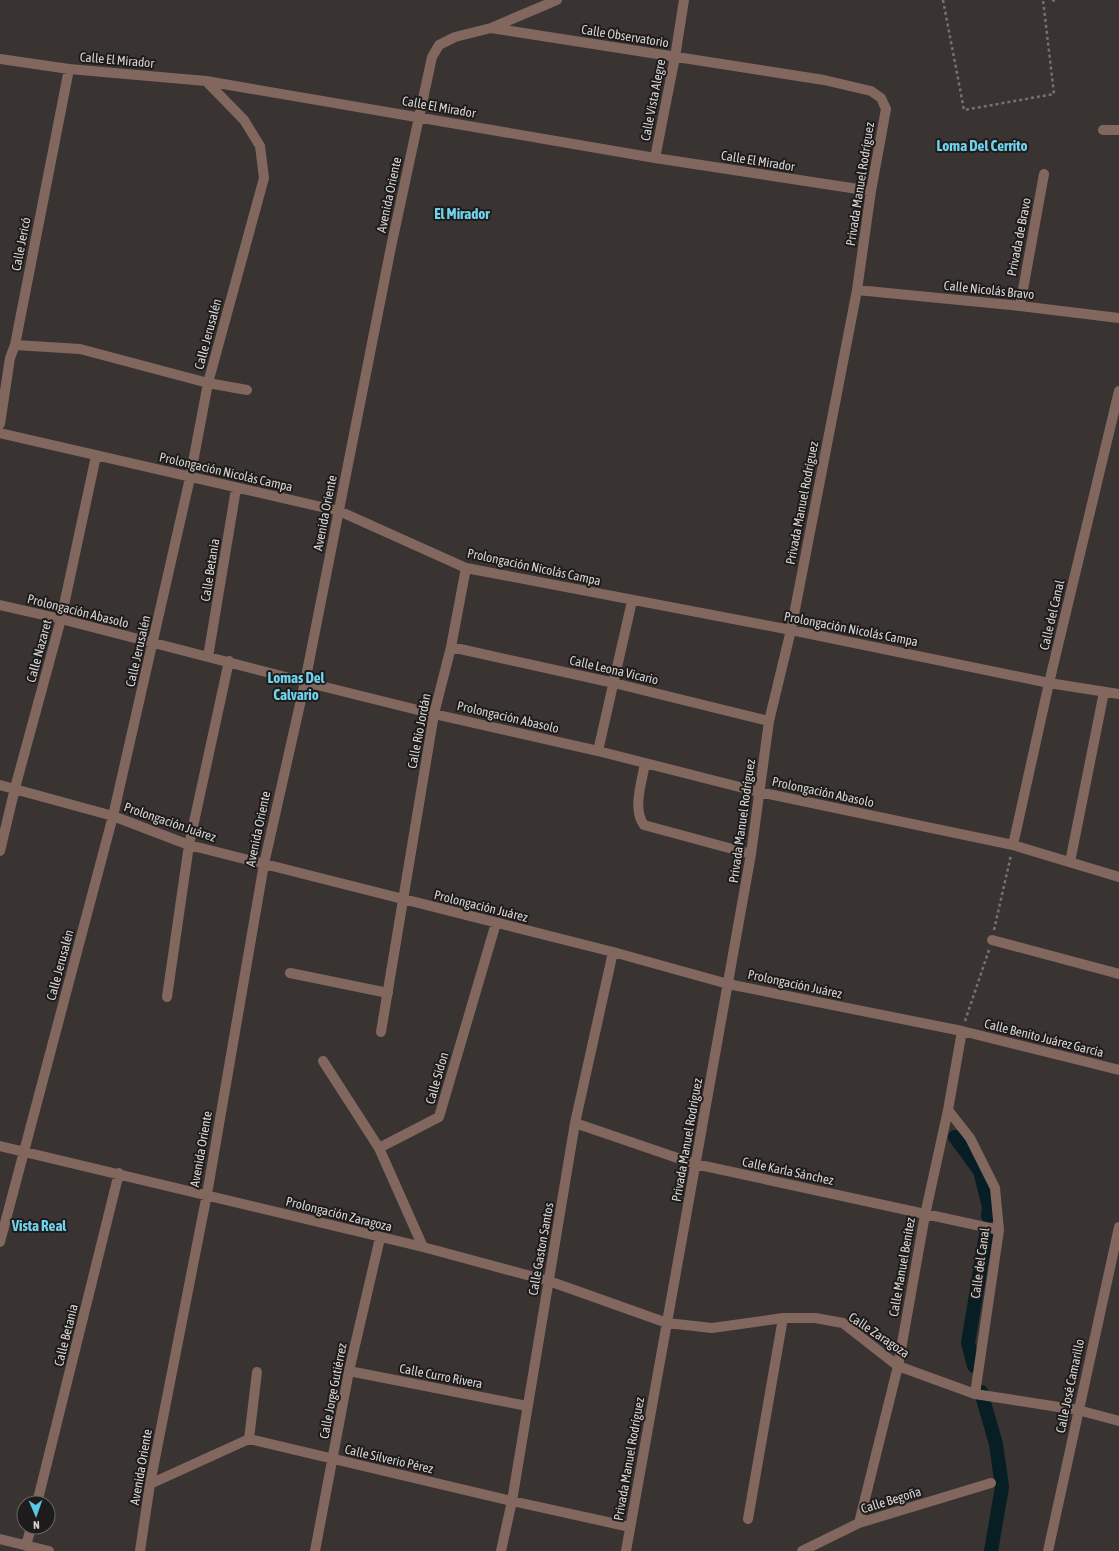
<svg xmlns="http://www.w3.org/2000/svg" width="1119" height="1551" font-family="'Asap Condensed',sans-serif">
<rect width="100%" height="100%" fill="#393432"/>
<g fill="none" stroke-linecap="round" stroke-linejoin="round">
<path stroke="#061e24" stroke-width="14" d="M955,1137L980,1171L989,1207L988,1216
M974,1366L968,1343L986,1235
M981,1392L996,1444L1002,1487L991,1551"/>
<path stroke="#767270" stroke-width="2.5" stroke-dasharray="3 3" stroke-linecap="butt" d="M943,0L964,110L1054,94L1043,0
M1052,0L1056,1
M994,930L1011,855
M965,1021L989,950"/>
<path stroke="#82675f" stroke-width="10" d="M491,28L557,0
M0,59L69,69L206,81L655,158L871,191
M1103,130H1119
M655,158L675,57L684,0
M857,290L1020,306L1119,318
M1020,306L1044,174
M15,345L80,349L208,383L247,390
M0,424L10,358L15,345L69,69
M0,433L339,511L466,568L791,630L1049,683L1119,694
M0,605L61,619L305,682L434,714L598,751L759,792L1013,845L1119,877
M451,647L614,683L769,721
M208,657L236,489
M598,751L632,601
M645,763C642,782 632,809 644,825L751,854
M0,785L113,816L189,845L613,952L728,984L962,1031L1119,1070
M1013,845L1049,683L1119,391
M0,851L15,788L61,619L96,456
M1070,862L1104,692
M992,940L1119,974
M290,973L388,993
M167,997L189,845L229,661
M381,1032L434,714L451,647L466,568
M323,1061L379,1148L423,1247
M948,1110L970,1138L995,1188L999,1230L975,1394
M575,1123L695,1164L999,1230
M0,1146L423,1247L549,1281L667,1323L712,1328L783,1318H815L843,1323L898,1366L975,1394L1078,1410L1119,1421
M379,1148L439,1117L496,923
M0,1242L113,816L190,478L208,383L264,178L260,146L244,120L206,81
M349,1371L527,1406
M249,1439L257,1372
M150,1484L249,1439L512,1501L630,1527
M37,1503L119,1173
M748,1519L783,1318
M859,1523L898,1366L925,1215L948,1110L962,1031
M0,1539L49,1551
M26,1546L31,1527
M140,1551L150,1484L207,1194L264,864L305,682L391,247L432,57L439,45L455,37L491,28L824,80L871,91L881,98L886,109L871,191L857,290L791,630L769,721L751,854L626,1551
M315,1551L349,1371L380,1238
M501,1551L512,1501L575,1123L613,952
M802,1551L859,1523L991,1483
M1048,1551L1119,1227"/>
</g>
<g text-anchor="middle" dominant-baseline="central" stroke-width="4" stroke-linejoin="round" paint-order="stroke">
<g font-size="13" fill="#d8d4d3" stroke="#1e1c1b">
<text transform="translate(625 36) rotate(9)">Calle Observatorio</text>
<text transform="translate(117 60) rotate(5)">Calle El Mirador</text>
<text transform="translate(653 100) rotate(-79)">Calle Vista Alegre</text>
<text transform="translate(439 107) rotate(10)">Calle El Mirador</text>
<text transform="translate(758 161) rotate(9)">Calle El Mirador</text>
<text transform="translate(860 184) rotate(-81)">Privada Manuel Rodríguez</text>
<text transform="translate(389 195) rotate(-78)">Avenida Oriente</text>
<text transform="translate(1019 237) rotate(-79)">Privada de Bravo</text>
<text transform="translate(21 244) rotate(-79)">Calle Jericó</text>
<text transform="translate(989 290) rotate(6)">Calle Nicolás Bravo</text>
<text transform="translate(208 334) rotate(-75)">Calle Jerusalén</text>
<text transform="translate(226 472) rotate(13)">Prolongación Nicolás Campa</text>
<text transform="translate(802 503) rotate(-79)">Privada Manuel Rodríguez</text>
<text transform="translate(325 513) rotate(-79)">Avenida Oriente</text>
<text transform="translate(534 567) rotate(12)">Prolongación Nicolás Campa</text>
<text transform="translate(210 570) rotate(-81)">Calle Betania</text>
<text transform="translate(78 611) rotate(14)">Prolongación Abasolo</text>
<text transform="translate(1052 615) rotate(-77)">Calle del Canal</text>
<text transform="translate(851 629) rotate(11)">Prolongación Nicolás Campa</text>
<text transform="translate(39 651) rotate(-75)">Calle Nazaret</text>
<text transform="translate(138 651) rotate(-77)">Calle Jerusalén</text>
<text transform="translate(614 670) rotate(13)">Calle Leona Vicario</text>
<text transform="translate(508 717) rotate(13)">Prolongación Abasolo</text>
<text transform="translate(419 731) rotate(-79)">Calle Río Jordán</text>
<text transform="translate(823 792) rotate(12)">Prolongación Abasolo</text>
<text transform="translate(742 821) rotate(-82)">Privada Manuel Rodríguez</text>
<text transform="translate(170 822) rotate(19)">Prolongación Juárez</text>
<text transform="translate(258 829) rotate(-78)">Avenida Oriente</text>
<text transform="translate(481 906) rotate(14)">Prolongación Juárez</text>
<text transform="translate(60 965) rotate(-75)">Calle Jerusalén</text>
<text transform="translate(795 984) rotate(12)">Prolongación Juárez</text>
<text transform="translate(1044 1038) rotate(14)">Calle Benito Juárez García</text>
<text transform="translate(437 1078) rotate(-74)">Calle Sidon</text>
<text transform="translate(687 1140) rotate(-80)">Privada Manuel Rodríguez</text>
<text transform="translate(201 1149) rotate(-80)">Avenida Oriente</text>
<text transform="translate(788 1171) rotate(12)">Calle Karla Sánchez</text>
<text transform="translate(339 1214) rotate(14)">Prolongación Zaragoza</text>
<text transform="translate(541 1249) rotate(-80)">Calle Gaston Santos</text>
<text transform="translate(980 1263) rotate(-82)">Calle del Canal</text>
<text transform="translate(902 1267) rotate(-80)">Calle Manuel Benítez</text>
<text transform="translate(66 1335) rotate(-76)">Calle Betania</text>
<text transform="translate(879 1335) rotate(34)">Calle Zaragoza</text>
<text transform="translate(441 1376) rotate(11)">Calle Curro Rivera</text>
<text transform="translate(1070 1386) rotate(-78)">Calle José Camarillo</text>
<text transform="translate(333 1391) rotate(-79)">Calle Jorge Gutiérrez</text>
<text transform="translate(389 1459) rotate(13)">Calle Silverio Pérez</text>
<text transform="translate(629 1459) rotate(-80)">Privada Manuel Rodríguez</text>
<text transform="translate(141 1467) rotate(-80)">Avenida Oriente</text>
<text transform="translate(891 1500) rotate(-17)">Calle Begoña</text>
</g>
<g font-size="15" font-weight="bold" fill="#70d2ed" stroke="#1e1c1b">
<text x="982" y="145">Loma Del Cerrito</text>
<text x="462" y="213">El Mirador</text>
<text x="296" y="677">Lomas Del<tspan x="296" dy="17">Calvario</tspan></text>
<text x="39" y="1225">Vista Real</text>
</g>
</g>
<g transform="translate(36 1515) rotate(178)"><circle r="19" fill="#1e1c1b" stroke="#686665"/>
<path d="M0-3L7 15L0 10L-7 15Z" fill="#5ac8e5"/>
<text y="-6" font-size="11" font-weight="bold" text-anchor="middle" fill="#d8d4d3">N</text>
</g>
</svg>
